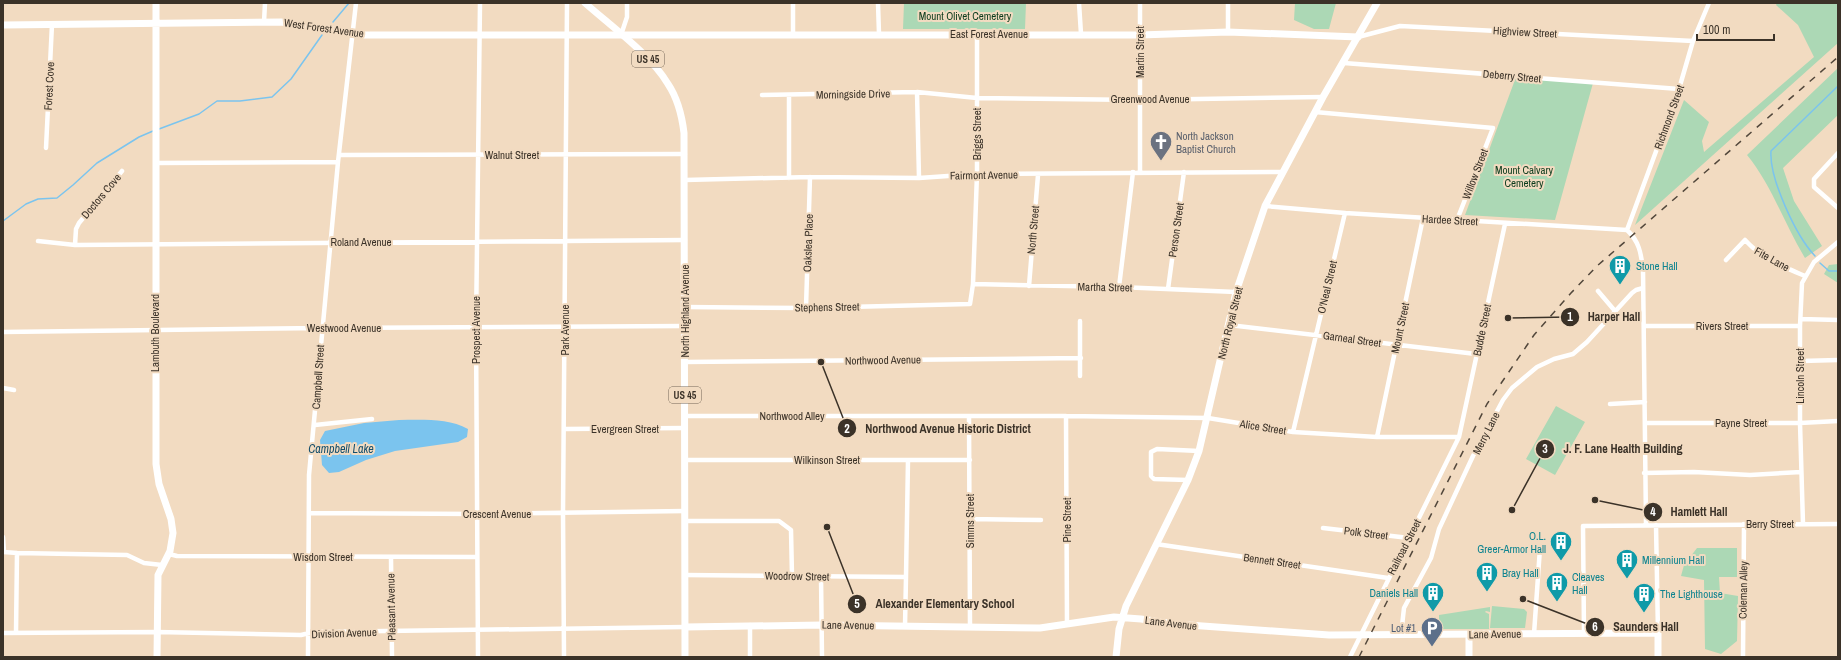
<svg xmlns="http://www.w3.org/2000/svg" width="1841" height="660" font-family="'Archivo Narrow',sans-serif">
<rect width="100%" height="100%" fill="#f2dbc1"/>
<path fill="#acd8b5" d="M904,3H1026L1025,29H903Z
M1295,3H1336L1329,29H1314L1294,20Z
M1777,3H1838V43L1635,225L1684,100L1709,122L1702,141L1704,152L1814,57L1798,25L1776,5Z
M1838,68V115L1783,168L1794,201L1822,246L1805,258C1785,225 1771,184 1747,155Z
M1516,77L1593,83L1555,220L1465,215Z
M1838,264V283L1824,274L1829,265Z
M1556,406L1585,422L1555,475L1526,459Z
M1697,548H1737V577H1719L1720,593L1738,596L1737,641L1721,654L1705,649L1704,580L1681,576L1684,565Z
M1492,606L1524,609L1527,612L1525,628H1490Z
M1490,607V612L1486,611L1485,612L1489,614V629H1439V615Z"/>
<path fill="#7bc4ee" d="M399,420C422,420 448,418 468,429L467,437L458,442L395,451L366,460L339,472L329,473L322,465L320,440L325,431L364,423Z"/>
<g fill="none" stroke-linecap="round" stroke-linejoin="round">
<path stroke="#7bc4ee" stroke-width="1.5" d="M333,22L349,3
M159,129L199,114L217,101H240L272,97L291,79L322,35
M3,221L26,204L38,199L57,198L73,185L97,163L139,137L153,131
M1815,256C1796,236 1769,178 1771,151L1838,86
M1820,263L1829,271H1838"/>
<path stroke="#fff" stroke-width="4.5" d="M878,3L879,34
M1079,3L1081,34
M264,22L265,3
M1228,32V3
M621,35L627,17V3
M793,35V3
M1358,37L1400,26L1693,41
M1344,63L1679,89
M917,92L919,178
M762,95L917,92L977,98L1140,100L1323,97
M1315,112L1493,128L1457,220
M46,148L52,24
M1838,153L1814,179V187L1838,208
M339,155L685,154
M156,163L338,162
M1140,172V3
M789,178V95
M685,180L810,177L919,178L977,174L1284,172
M1265,206L1345,213L1627,230C1639,241 1641,253 1643,269L1646,524
M1627,230L1679,89L1693,41L1709,3
M38,241L75,245L685,240
M75,245L76,229L79,223L122,171
M1726,260L1745,240C1761,258 1784,267 1805,276
M973,284L1119,287L1236,292
M1029,286L1038,175
M1119,287L1133,172
M1168,289L1184,172
M1598,291L1615,311
M685,307L806,308L970,304L973,284L977,174V34
M806,308L810,177
M1801,319L1838,320
M1229,325L1476,354
M1644,326H1800
M3,332L322,328L685,326
M1801,361L1838,360
M685,362L1081,358
M1080,376V321
M3,388L14,390
M1610,404L1645,402
M685,416H1066L1208,418L1293,432L1377,437H1459
M969,416L970,627
M1066,416L1067,624
M1645,423H1800L1838,421
M315,425L372,419
M565,429L685,428
M1293,432L1345,213
M1377,437L1423,218
M685,460H970
M1644,473L1694,472L1750,475L1801,472
M1188,480L1154,479L1151,476V452L1157,449L1199,451
M309,513L477,514L685,511
M970,519L1041,520
M685,521H779L791,530L792,576
M1803,524L1800,423V326L1802,283L1814,262L1838,242
M1656,525L1658,633
M1323,528L1409,538
M3,537L4,552L17,553L16,633
M1156,544L1388,578
M17,553L127,555L144,563L162,565
M169,554L177,556L477,557
M391,558L392,657
M685,575L906,577L905,626
M821,576L822,657
M906,577L908,460
M750,625V657
M3,633L157,632L301,635L314,632L685,627
M1534,634L1540,548
M1584,634L1583,526L1838,524
M1401,635L1404,608L1431,558L1439,529L1473,456L1503,400L1512,388L1537,367L1554,359L1573,354L1587,342L1632,293L1636,290L1643,288
M308,657L309,475L338,162L356,3
M478,657L476,328L480,3
M564,657L563,513L567,3
M1350,657L1459,437L1505,224
M1743,657L1744,524"/>
<path stroke="#fff" stroke-width="7" d="M156,3V464L159,484L171,519L173,533L170,551L158,575L157,657
M3,25L281,22L365,35H1140L1228,32L1358,37
M685,627L822,625L1040,628L1114,617L1141,619L1175,624L1329,635L1658,633V657
M1116,657L1119,629L1126,606L1188,480L1199,451L1236,292L1265,206L1323,97L1377,3
M1469,657V635"/>
<path stroke="#fff" stroke-width="7" d="M585,3C611,26 651,55 668,84C678,99 682,116 684,133L685,657"/>
<path stroke="#52473b" stroke-width="1.5" stroke-dasharray="7 7" stroke-linecap="butt" d="M1359,657L1487,404L1534,335L1571,293L1597,266L1838,57"/>
</g>
<defs>
<g id="church-pin" transform="scale(1.15)"><path d="M0 17L-7.5 6A9.5 9.5 0 1 1 7.5 6Z" fill="#6b7280" stroke="#f2dbc1"/><path d="M-1.2-6h2.4v3.5h3.3v2.4h-3.3V6h-2.4V-.1h-3.3v-2.4h3.3Z" fill="#fff"/></g>
<g id="building-pin" transform="scale(1.15)"><path d="M0 17L-7.5 6A9.5 9.5 0 1 1 7.5 6Z" fill="#0f9aa8" stroke="#f2dbc1"/><path d="M-4-6H4V6H1V3H-1V6H-4ZM-2.5-4.3h1.7v1.8h-1.7ZM.8-4.3h1.7v1.8H.8ZM-2.5-1h1.7V.8h-1.7ZM.8-1h1.7V.8H.8Z" fill="#fff"/></g>
<g id="parking-pin" transform="scale(1.15)"><path d="M0 17L-7.5 6A9.5 9.5 0 1 1 7.5 6Z" fill="#5c6f8a" stroke="#f2dbc1"/><path d="M-3.5-5.5H1a3.5 3.5 0 0 1 0 7H-1V5.5H-3.5ZM-1-3.4V-.6H.8a1.4 1.4 0 0 0 0-2.8Z" fill="#fff"/></g>
</defs>
<g fill-rule="evenodd">
<use href="#church-pin" x="1161" y="142"/>
<use href="#building-pin" x="1620" y="266"/>
<use href="#building-pin" x="1561" y="542"/>
<use href="#building-pin" x="1627" y="560"/>
<use href="#building-pin" x="1487" y="573"/>
<use href="#building-pin" x="1557" y="583"/>
<use href="#building-pin" x="1433" y="593"/>
<use href="#building-pin" x="1644" y="594"/>
<use href="#parking-pin" x="1432" y="628"/>
</g>
<g text-anchor="middle" dominant-baseline="central" stroke-width="4" stroke-linejoin="round" paint-order="stroke">
<g fill="#f2dbc1" stroke="#726556" stroke-width="1">
<rect x="632" y="51" width="32" height="16" rx="3"/>
<rect x="669" y="387" width="32" height="16" rx="3"/>
</g>
<g font-size="10" font-weight="bold" fill="#3b3228">
<text x="648" y="59">US 45</text>
<text x="685" y="395">US 45</text>
</g>
<g font-size="11" fill="#0c3c1d" stroke="#f2dbc1">
<text x="965" y="16">Mount Olivet Cemetery</text>
<text x="1524" y="170">Mount Calvary<tspan x="1524" dy="13">Cemetery</tspan></text>
</g>
<g font-size="11" fill="#3b3228" stroke="#f2dbc1">
<text transform="translate(324 28) rotate(8)">West Forest Avenue</text>
<text transform="translate(1525 32) rotate(3)">Highview Street</text>
<text x="989" y="34">East Forest Avenue</text>
<text transform="translate(1140 52) rotate(-90)">Martin Street</text>
<text transform="translate(1512 76) rotate(5)">Deberry Street</text>
<text transform="translate(49 86) rotate(-87)">Forest Cove</text>
<text transform="translate(853 94) rotate(-1)">Morningside Drive</text>
<text x="1150" y="99">Greenwood Avenue</text>
<text transform="translate(1669 117) rotate(-70)">Richmond Street</text>
<text transform="translate(977 134) rotate(-90)">Briggs Street</text>
<text x="512" y="155">Walnut Street</text>
<text transform="translate(1475 174) rotate(-69)">Willow Street</text>
<text transform="translate(984 175) rotate(-1)">Fairmont Avenue</text>
<text transform="translate(101 196) rotate(-50)">Doctors Cove</text>
<text transform="translate(1450 220) rotate(3)">Hardee Street</text>
<text transform="translate(1033 230) rotate(-85)">North Street</text>
<text transform="translate(1176 230) rotate(-82)">Person Street</text>
<text x="361" y="242">Roland Avenue</text>
<text transform="translate(808 243) rotate(-88)">Oakslea Place</text>
<text transform="translate(1772 259) rotate(29)">Fite Lane</text>
<text transform="translate(1105 287) rotate(1)">Martha Street</text>
<text transform="translate(1327 287) rotate(-77)">O'Neal Street</text>
<text transform="translate(827 307) rotate(-1)">Stephens Street</text>
<text transform="translate(685 311) rotate(-90)">North Highland Avenue</text>
<text transform="translate(1230 323) rotate(-76)">North Royal Street</text>
<text x="1722" y="326">Rivers Street</text>
<text x="344" y="328">Westwood Avenue</text>
<text transform="translate(1400 328) rotate(-78)">Mount Street</text>
<text transform="translate(476 330) rotate(-90)">Prospect Avenue</text>
<text transform="translate(565 330) rotate(-90)">Park Avenue</text>
<text transform="translate(1482 330) rotate(-78)">Budde Street</text>
<text transform="translate(155 333) rotate(-90)">Lambuth Boulevard</text>
<text transform="translate(1352 339) rotate(8)">Garneal Street</text>
<text transform="translate(883 360) rotate(-1)">Northwood Avenue</text>
<text transform="translate(1800 376) rotate(-90)">Lincoln Street</text>
<text transform="translate(318 377) rotate(-86)">Campbell Street</text>
<text x="792" y="416">Northwood Alley</text>
<text x="1741" y="423">Payne Street</text>
<text transform="translate(1263 427) rotate(9)">Alice Street</text>
<text x="625" y="429">Evergreen Street</text>
<text transform="translate(1486 433) rotate(-63)">Merry Lane</text>
<text x="827" y="460">Wilkinson Street</text>
<text x="497" y="514">Crescent Avenue</text>
<text transform="translate(1067 520) rotate(-90)">Pine Street</text>
<text transform="translate(970 521) rotate(-90)">Simms Street</text>
<text x="1770" y="524">Berry Street</text>
<text transform="translate(1366 533) rotate(7)">Polk Street</text>
<text transform="translate(1404 547) rotate(-63)">Railroad Street</text>
<text x="323" y="557">Wisdom Street</text>
<text transform="translate(1272 561) rotate(8)">Bennett Street</text>
<text transform="translate(797 576) rotate(1)">Woodrow Street</text>
<text transform="translate(1743 590) rotate(-89)">Coleman Alley</text>
<text transform="translate(391 607) rotate(-91)">Pleasant Avenue</text>
<text transform="translate(1171 623) rotate(7)">Lane Avenue</text>
<text transform="translate(848 625) rotate(1)">Lane Avenue</text>
<text transform="translate(344 633) rotate(-2)">Division Avenue</text>
<text transform="translate(1495 634) rotate(-1)">Lane Avenue</text>
</g>
<g font-size="11" fill="#5b616d" stroke="#f2dbc1" text-anchor="start">
<text x="1176" y="136">North Jackson<tspan x="1176" dy="13">Baptist Church</tspan></text>
</g>
<g font-size="11" fill="#0d838f" stroke="#f2dbc1" text-anchor="start">
<text x="1636" y="266">Stone Hall</text>
<text x="1546" y="536" text-anchor="end">O.L.<tspan x="1546" dy="13">Greer-Armor Hall</tspan></text>
<text x="1642" y="560">Millennium Hall</text>
<text x="1502" y="573">Bray Hall</text>
<text x="1572" y="577">Cleaves<tspan x="1572" dy="13">Hall</tspan></text>
<text x="1418" y="593" text-anchor="end">Daniels Hall</text>
<text x="1660" y="594">The Lighthouse</text>
</g>
<g font-size="11" fill="#4e5e75" stroke="#f2dbc1" text-anchor="end">
<text x="1416" y="628">Lot #1</text>
</g>
<g font-size="12" font-style="italic" fill="#144e6b" stroke="#f2dbc1">
<text x="341" y="449">Campbell Lake</text>
</g>
</g>
<path fill="none" stroke="#3b3228" stroke-width="1.5" d="M1508 318L1570 317M821 362L847 428M1512 510L1545 449M1595 500L1653 512M827 527L857 604M1523 599L1595 627"/>
<g fill="#3b3228" stroke="#f2dbc1" stroke-width="1.5">
<circle cx="1508" cy="318" r="4"/>
<circle cx="821" cy="362" r="4"/>
<circle cx="1512" cy="510" r="4"/>
<circle cx="1595" cy="500" r="4"/>
<circle cx="827" cy="527" r="4"/>
<circle cx="1523" cy="599" r="4"/>
<circle cx="1570" cy="317" r="10"/>
<circle cx="847" cy="428" r="10"/>
<circle cx="1545" cy="449" r="10"/>
<circle cx="1653" cy="512" r="10"/>
<circle cx="857" cy="604" r="10"/>
<circle cx="1595" cy="627" r="10"/>
</g>
<g font-size="12" text-anchor="middle" font-weight="bold" fill="#fff">
<text x="1570" y="321">1</text>
<text x="847" y="433">2</text>
<text x="1545" y="453">3</text>
<text x="1653" y="516">4</text>
<text x="857" y="608">5</text>
<text x="1595" y="631">6</text>
</g>
<g font-size="12" text-anchor="middle" font-weight="bold" fill="#3b3228" stroke="#f2dbc1" stroke-width="4" stroke-linejoin="round" paint-order="stroke">
<text x="1614" y="321">Harper Hall</text>
<text x="948" y="433">Northwood Avenue Historic District</text>
<text x="1623" y="453">J. F. Lane Health Building</text>
<text x="1699" y="516">Hamlett Hall</text>
<text x="945" y="608">Alexander Elementary School</text>
<text x="1646" y="631">Saunders Hall</text>
</g>
<rect width="1841" height="660" fill="none" stroke="#3b3228" stroke-width="8"/>
<path d="M1697 34v6h77v-6" fill="none" stroke="#3b3228" stroke-width="2"/>
<text x="1703" y="34" font-size="12" fill="#3b3228" stroke="#f2dbc1" stroke-width="3" paint-order="stroke">100 m</text>
</svg>
